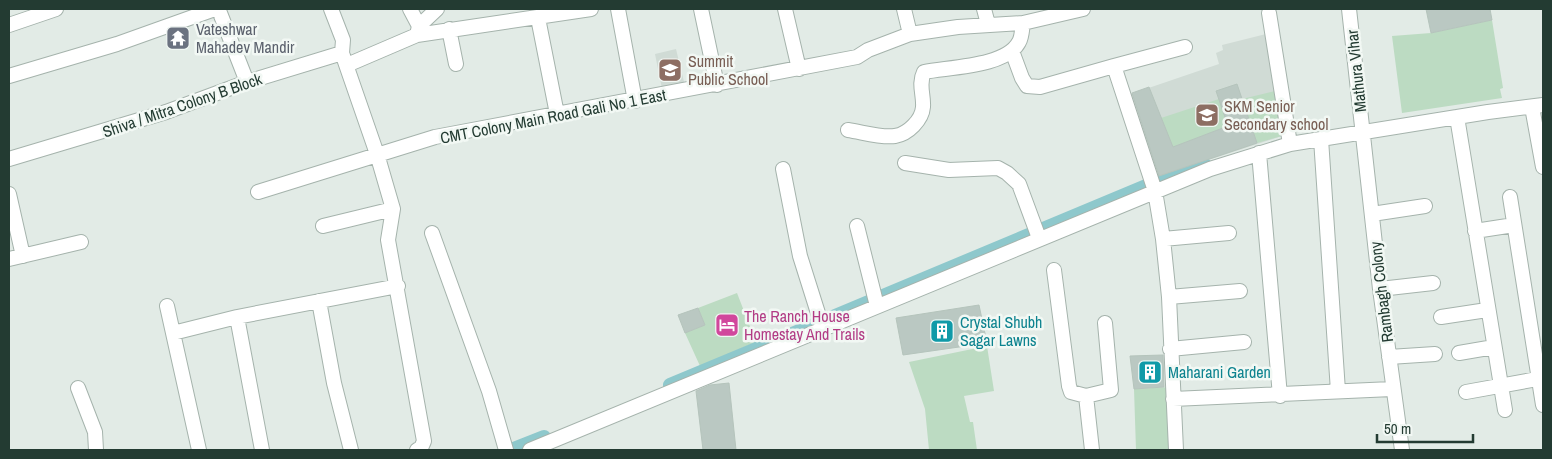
<svg xmlns="http://www.w3.org/2000/svg" width="1552" height="459" font-family="'Archivo Narrow',sans-serif">
<rect width="100%" height="100%" fill="#e2ebe6"/>
<path fill="#d0dbd5" d="M1266,34L1282,136L1156,177L1128,95L1219,64L1216,53L1223,50L1222,45Z
M676,49L685,86L662,89L655,54Z"/>
<path fill="#bcdbc2" d="M1492,20L1503,88L1500,89L1502,98L1402,113L1392,36L1431,33Z
M1275,91L1282,136L1257,143L1242,99Z
M1219,99L1228,126L1173,147L1161,118Z
M737,293L756,342L700,366L685,333L705,325L698,308Z
M987,346L994,391L964,396L970,422H973L977,450H929L925,409L909,362Z
M1170,387L1169,450H1136L1134,389Z"/>
<g fill="none" stroke-linecap="round" stroke-linejoin="round">
<path stroke="#8ec8cc" stroke-width="14" d="M670,385L1163,179L1205,165
M511,450L544,437"/>
</g>
<path fill="#bac8c2" stroke="#b5c4bc" d="M1426,9H1490L1492,20L1431,33Z
M1237,84L1257,143L1159,176L1132,93L1149,87L1173,147L1228,126L1216,91Z
M979,305L987,343L903,355L896,318Z
M698,308L705,325L685,333L678,315Z
M1163,355L1164,387L1134,389L1130,356Z
M729,383L736,450H703L696,391L710,385Z"/>
<g fill="none" stroke-linecap="round" stroke-linejoin="round">
<g stroke="#a5b3ac" stroke-width="16">
<path id="minor" d="M216,9L220,13L247,82
M331,9L343,40L342,53
M410,9L419,26
M618,9L635,101
M701,9L717,85
M785,9L799,69
M904,9L910,34
M984,9L988,24
M1349,9L1380,289L1402,450
M1269,13L1290,144
M538,18L557,114
M9,25L56,9
M449,29L456,64
M417,35L419,26L437,9
M1012,51L1022,78L1027,86L1040,87L1114,66L1155,191L1163,239L1169,297L1176,450
M347,65L417,35L591,9
M1114,66L1185,47
M9,76L117,44L215,9
M1532,107L1543,167
M1457,117L1505,410
M848,130C862,132 881,138 895,136C908,134 922,120 923,107C924,95 918,84 924,72C949,67 1006,67 1019,42C1022,37 1022,29 1023,23
M1321,139L1338,391
M1259,153L1280,396
M9,159L166,112L247,82L342,53L377,154L393,209L388,240L424,441L421,448L417,450
M905,163L949,170L998,168L1007,173L1019,184L1039,238
M783,169L800,256L823,329
M258,192L435,137L857,57L868,50L910,34L958,27L1023,23L1083,9
M9,194L23,256
M1510,197L1543,405
M1372,214L1425,206
M323,226L393,209
M857,226L877,306
M1475,231L1514,225
M432,233L489,391L506,450
M1163,239L1229,233
M9,259L81,242
M1054,270L1069,386L1071,392L1086,396L1092,450
M1380,289L1433,283
M1169,297L1240,291
M319,301L334,383L351,450
M167,306L199,450
M1441,317L1487,310
M173,333L237,317
M1170,349L1244,342
M1459,353L1494,347
M1389,357L1435,354
M78,388L95,432L96,450
M1466,392L1543,378
M1086,396L1111,390L1105,323
M1173,399L1392,389
M262,450L237,317L398,286
M530,450L1210,169L1290,144L1488,112L1543,105"/>
</g>
<use href="#minor" stroke="#fff" stroke-width="14"/>
</g>
<defs>
<g id="temple-square" transform="scale(1.25)"><rect x="-9" y="-9" width="18" height="18" rx="4" fill="#6b7280" stroke="#f2f8f4"/><path d="M0-6L5-2H3V0L6.5 2.5H4V6H1.5V3h-3V6H-4V2.5H-6.5L-3 0V-2H-5Z" fill="#fff"/></g>
<g id="school-square" transform="scale(1.25)"><rect x="-9" y="-9" width="18" height="18" rx="4" fill="#8d6e63" stroke="#f2f8f4"/><path d="M0-5L7-2L0 1L-7-2ZM-4 1L0 2.5L4 1V4Q0 6-4 4Z" fill="#fff"/></g>
<g id="hotel-square" transform="scale(1.25)"><rect x="-9" y="-9" width="18" height="18" rx="4" fill="#d1479c" stroke="#f2f8f4"/><path d="M-6-4.5h1.5V1H6V5H4.5V3h-9V5H-6ZM-4 0a1.8 1.8 0 1 1 3.6 0ZM.5 0V-2.5h3Q6-2.5 6 0Z" fill="#fff"/></g>
<g id="building-square" transform="scale(1.25)"><rect x="-9" y="-9" width="18" height="18" rx="4" fill="#0f9aa8" stroke="#f2f8f4"/><path d="M-4-6H4V6H1V3H-1V6H-4ZM-2.5-4.3h1.7v1.8h-1.7ZM.8-4.3h1.7v1.8H.8ZM-2.5-1h1.7V.8h-1.7ZM.8-1h1.7V.8H.8Z" fill="#fff"/></g>
</defs>
<g fill-rule="evenodd">
<use href="#temple-square" x="178" y="38"/>
<use href="#school-square" x="670" y="70"/>
<use href="#school-square" x="1207" y="115"/>
<use href="#hotel-square" x="727" y="325"/>
<use href="#building-square" x="942" y="331"/>
<use href="#building-square" x="1150" y="372"/>
</g>
<g text-anchor="middle" dominant-baseline="central" stroke-width="5" stroke-linejoin="round" paint-order="stroke">
<g font-size="16" fill="#5b616d" stroke="#f2f8f4" text-anchor="start">
<text x="196" y="29">Vateshwar<tspan x="196" dy="18">Mahadev Mandir</tspan></text>
</g>
<g font-size="16" fill="#785e54" stroke="#f2f8f4" text-anchor="start">
<text x="688" y="61">Summit<tspan x="688" dy="18">Public School</tspan></text>
<text x="1224" y="106">SKM Senior<tspan x="1224" dy="18">Secondary school</tspan></text>
</g>
<g font-size="16" fill="#233b32" stroke="#f2f8f4">
<text transform="translate(1356 71) rotate(-96)">Mathura Vihar</text>
<text transform="translate(182 105) rotate(-19)">Shiva / Mitra Colony B Block</text>
<text transform="translate(553 116) rotate(-11)">CMT Colony Main Road Gali No 1 East</text>
<text transform="translate(1381 292) rotate(-97)">Rambagh Colony</text>
</g>
<g font-size="16" fill="#b23c85" stroke="#f2f8f4" text-anchor="start">
<text x="744" y="316">The Ranch House<tspan x="744" dy="18">Homestay And Trails</tspan></text>
</g>
<g font-size="16" fill="#0d838f" stroke="#f2f8f4" text-anchor="start">
<text x="960" y="322">Crystal Shubh<tspan x="960" dy="18">Sagar Lawns</tspan></text>
<text x="1168" y="372">Maharani Garden</text>
</g>
</g>
<rect width="1552" height="459" fill="none" stroke="#233b32" stroke-width="20"/>
<path d="M1377 434v8h96v-8" fill="none" stroke="#233b32" stroke-width="2.5"/>
<text x="1384" y="434" font-size="15" fill="#233b32" stroke="#f2f8f4" stroke-width="4" paint-order="stroke">50 m</text>
</svg>
